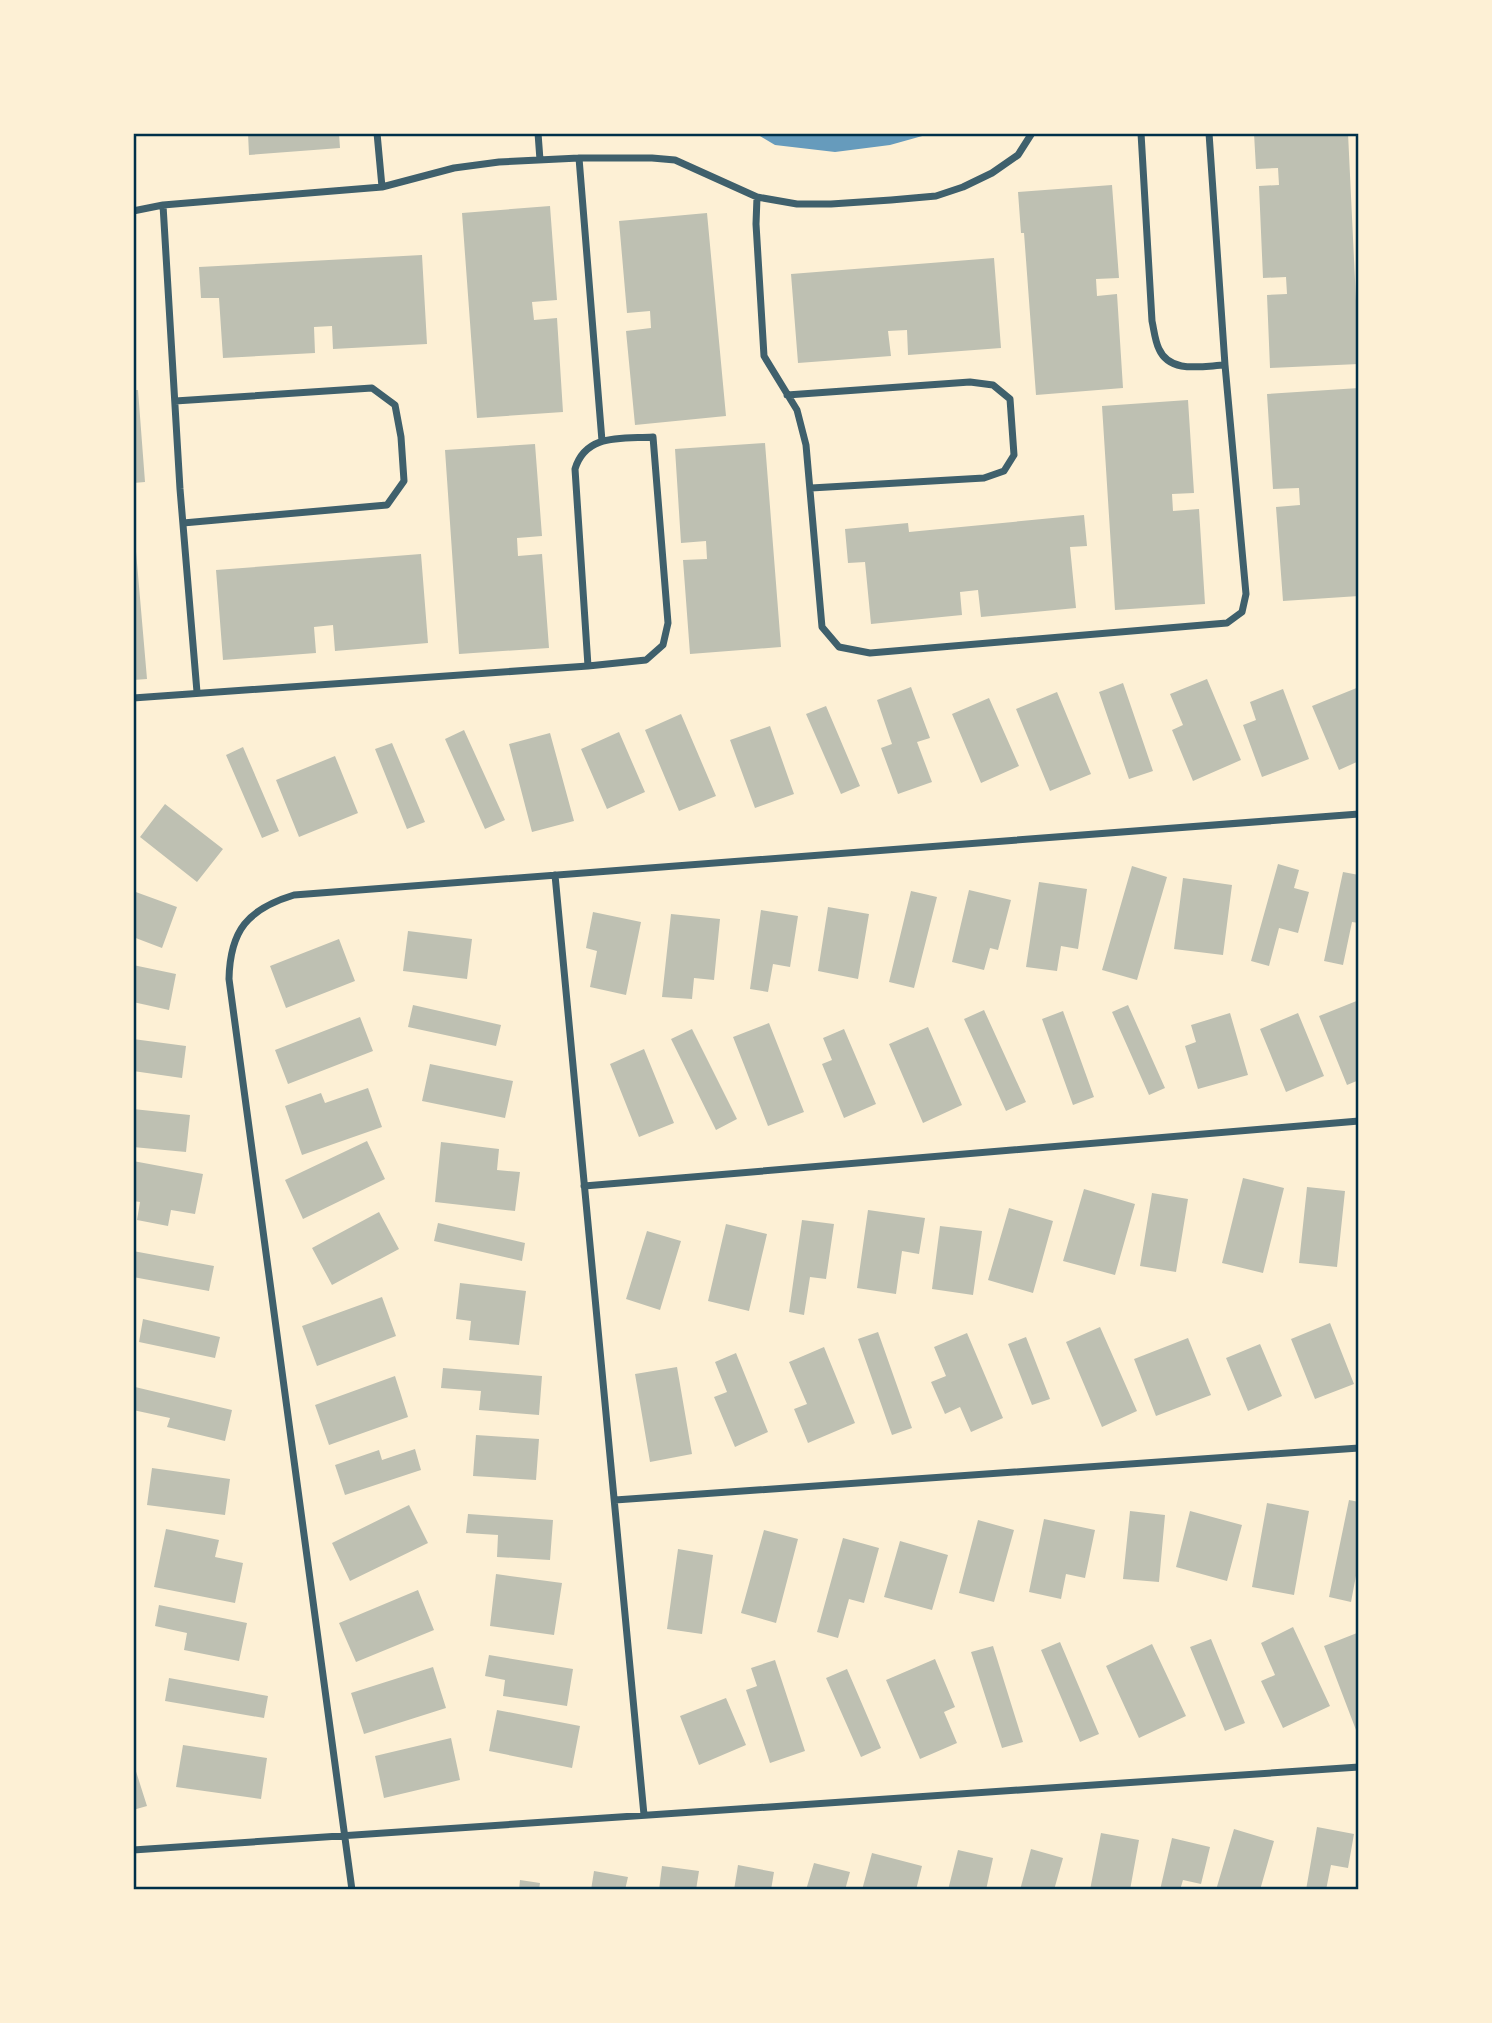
<svg xmlns="http://www.w3.org/2000/svg" width="1492" height="2023" font-family="Overpass,sans-serif">
<rect width="100%" height="100%" fill="#fdf0d5"/>
<path fill="#669bbc" d="M755,133H933L890,145L835,152L775,145Z"/>
<path fill="#bec0b2" d="M248,133H339L340,148L249,155Z
M1254,133H1348L1359,364L1270,368L1267,295L1287,294L1286,277L1263,278L1259,186L1279,185L1278,168L1256,169Z
M1112,185L1119,278L1096,279L1097,296L1117,294L1123,388L1036,395L1024,233H1021L1018,192Z
M550,206L557,300L532,302L534,320L557,318L563,412L477,418L462,213Z
M707,213L726,416L635,425L626,331L651,328L650,311L627,313L619,221Z
M422,255L427,344L333,349L332,326L314,327L315,353L223,358L219,298H201L199,267Z
M994,258L1001,348L908,355L907,330L888,331L891,356L798,363L791,274Z
M1359,388V596L1283,601L1276,507L1300,505L1299,488L1273,489L1267,394Z
M133,390H138L145,482L133,483Z
M1188,400L1194,493L1172,494L1173,511L1199,509L1205,604L1115,610L1102,406Z
M765,443L781,647L690,654L683,560L707,559L706,541L681,543L675,449Z
M535,444L542,536L517,538L518,556L542,554L549,648L459,654L445,450Z
M1084,515L1087,546L1070,547L1076,608L981,617L978,590L960,592L962,615L871,624L865,562L848,563L845,529L908,523L909,532Z
M133,540H135L147,679L133,680Z
M421,554L428,643L335,651L333,625L314,627L316,653L223,660L216,570Z
M1207,679L1241,760L1193,781L1172,730L1183,725L1170,694Z
M1123,683L1153,771L1129,779L1099,692Z
M911,687L930,738L917,742L932,782L898,794L881,748L892,744L877,700Z
M1359,687V761L1339,770L1312,706Z
M1283,689L1309,759L1262,777L1243,725L1256,720L1250,702Z
M1057,692L1091,774L1050,791L1016,709Z
M989,698L1019,766L981,783L952,714Z
M826,706L860,786L841,794L806,714Z
M681,714L716,796L679,811L645,730Z
M770,726L794,794L755,808L730,740Z
M464,730L505,820L485,829L445,739Z
M619,732L645,792L607,809L581,749Z
M550,733L574,821L532,832L509,744Z
M392,743L425,822L407,829L375,749Z
M243,747L279,831L262,838L226,755Z
M335,756L358,813L299,837L276,780Z
M165,804L223,849L197,882L140,837Z
M1278,864L1299,870L1294,888L1309,892L1298,933L1279,928L1269,966L1251,961Z
M1132,866L1167,877L1137,980L1102,970Z
M1343,872L1359,875V923L1352,922L1343,965L1324,961Z
M1183,878L1232,885L1223,955L1174,949Z
M1039,882L1087,889L1078,949L1061,946L1057,971L1026,967Z
M969,890L1011,900L998,950L990,948L984,970L952,962Z
M133,891L177,907L162,948L133,937Z
M911,891L937,897L914,988L889,982Z
M828,907L869,914L858,979L818,971Z
M761,910L798,916L790,967L773,964L768,992L750,989Z
M593,912L641,922L626,995L590,987L597,951L586,948Z
M671,914L720,919L714,980L694,978L692,999L662,997Z
M408,931L472,939L467,979L403,971Z
M339,939L355,981L286,1008L270,966Z
M133,965L176,974L169,1010L133,1002Z
M1359,1000V1080L1347,1085L1319,1016Z
M413,1005L501,1025L496,1046L408,1027Z
M1128,1005L1165,1088L1149,1095L1112,1012Z
M984,1010L1026,1102L1006,1111L964,1019Z
M1063,1011L1094,1097L1073,1105L1042,1019Z
M1230,1013L1248,1075L1198,1089L1185,1046L1196,1042L1191,1025Z
M1298,1013L1324,1076L1286,1092L1260,1029Z
M360,1017L373,1051L288,1084L275,1050Z
M769,1023L804,1112L768,1126L733,1037Z
M928,1027L962,1105L923,1123L889,1044Z
M692,1029L737,1119L716,1130L671,1039Z
M844,1029L876,1104L844,1118L822,1064L832,1060L823,1038Z
M133,1039L186,1046L182,1078L133,1071Z
M644,1049L674,1123L639,1137L610,1064Z
M430,1064L513,1081L505,1118L422,1101Z
M368,1088L382,1127L302,1155L285,1106L321,1093L325,1103Z
M133,1109L190,1115L186,1152L133,1147Z
M367,1141L385,1179L303,1219L285,1180Z
M441,1142L499,1149L497,1170L520,1172L515,1211L435,1202Z
M133,1161L203,1174L195,1214L171,1210L168,1226L137,1220L140,1202L133,1201Z
M1243,1178L1284,1188L1263,1273L1222,1263Z
M1307,1187L1345,1191L1337,1267L1299,1263Z
M1084,1189L1135,1204L1115,1275L1063,1261Z
M1152,1193L1188,1199L1176,1272L1140,1266Z
M1009,1208L1053,1221L1033,1293L988,1280Z
M868,1210L925,1218L919,1254L902,1251L896,1294L857,1288Z
M379,1212L399,1249L332,1285L312,1248Z
M802,1220L834,1224L826,1279L810,1277L804,1315L789,1312Z
M438,1223L525,1243L522,1261L434,1241Z
M726,1224L767,1234L749,1311L708,1301Z
M940,1226L982,1231L973,1295L932,1289Z
M647,1231L681,1241L660,1310L626,1299Z
M133,1251L214,1266L209,1291L133,1277Z
M460,1283L526,1291L519,1345L469,1340L471,1321L456,1319Z
M382,1297L396,1336L317,1366L302,1326Z
M143,1319L220,1337L215,1358L139,1342Z
M1330,1323L1354,1384L1315,1399L1291,1339Z
M1100,1327L1137,1411L1102,1427L1066,1342Z
M878,1332L912,1428L892,1435L858,1339Z
M967,1333L1003,1418L971,1432L960,1407L945,1414L931,1382L946,1376L934,1347Z
M1026,1337L1050,1399L1032,1405L1008,1344Z
M1188,1338L1211,1395L1156,1416L1134,1359Z
M1260,1344L1282,1396L1248,1411L1226,1358Z
M824,1347L855,1423L808,1443L794,1409L807,1404L789,1362Z
M736,1353L768,1432L735,1447L714,1397L727,1392L715,1362Z
M677,1367L692,1454L650,1462L635,1374Z
M443,1368L542,1376L539,1415L479,1410L481,1391L441,1388Z
M395,1376L408,1417L329,1445L315,1405Z
M135,1387L232,1410L225,1441L167,1427L170,1418L133,1410Z
M476,1435L539,1439L536,1480L473,1476Z
M415,1449L421,1470L345,1495L335,1465L379,1450L382,1460Z
M152,1468L230,1479L225,1515L147,1505Z
M1349,1500L1359,1502V1560L1351,1602L1329,1597Z
M1267,1503L1309,1511L1294,1595L1252,1587Z
M409,1505L428,1543L350,1581L332,1543Z
M1130,1511L1165,1515L1159,1582L1123,1579Z
M1190,1511L1242,1525L1227,1581L1176,1567Z
M468,1514L553,1520L550,1560L497,1557L498,1535L466,1533Z
M1044,1519L1095,1530L1085,1578L1066,1574L1061,1599L1029,1592Z
M978,1520L1014,1530L994,1602L959,1593Z
M166,1529L219,1540L215,1557L243,1563L235,1603L154,1587Z
M764,1530L798,1539L776,1623L741,1613Z
M843,1538L879,1548L864,1603L849,1599L838,1638L817,1632Z
M900,1541L948,1555L932,1610L884,1597Z
M678,1549L713,1555L702,1634L667,1629Z
M496,1574L562,1583L554,1635L490,1626Z
M418,1590L434,1630L356,1662L339,1623Z
M159,1605L247,1623L239,1661L184,1650L187,1633L155,1626Z
M1293,1627L1330,1706L1283,1728L1261,1681L1275,1675L1261,1643Z
M1357,1633L1359,1639V1729L1356,1730L1324,1646Z
M1211,1639L1245,1723L1225,1731L1190,1647Z
M1060,1642L1099,1734L1080,1742L1041,1650Z
M1152,1644L1186,1716L1139,1738L1106,1666Z
M993,1646L1023,1742L1002,1748L971,1652Z
M489,1655L573,1669L567,1706L503,1696L505,1680L485,1676Z
M935,1659L955,1707L944,1712L957,1743L920,1759L886,1680Z
M775,1660L805,1751L770,1763L746,1690L757,1686L751,1668Z
M433,1667L446,1708L364,1734L351,1693Z
M847,1669L881,1748L861,1757L826,1678Z
M169,1678L268,1696L264,1718L165,1701Z
M726,1698L746,1745L699,1765L680,1716Z
M497,1710L580,1726L572,1768L489,1751Z
M451,1738L460,1780L384,1798L375,1756Z
M183,1745L267,1758L261,1799L176,1787Z
M133,1762L147,1806L133,1810Z
M1317,1827L1354,1834L1348,1868L1331,1865L1326,1890H1306Z
M1234,1829L1274,1841L1260,1890H1216Z
M1101,1833L1139,1840L1130,1890H1090Z
M1172,1838L1210,1847L1201,1884L1183,1880L1180,1890H1160Z
M1031,1849L1063,1858L1054,1890H1020Z
M958,1850L993,1858L986,1890H948Z
M872,1853L922,1866L916,1890H862Z
M814,1863L850,1872L845,1890H806Z
M738,1865L774,1872L771,1890H734Z
M662,1866L699,1871L696,1890H659Z
M594,1871L628,1877L625,1890H591Z
M520,1880L540,1883L539,1890H519Z"/>
<g fill="none" stroke-linecap="round" stroke-linejoin="round">
<path stroke="#3f606c" stroke-width="7" d="M377,133L382,187
M538,133L540,160
M1141,133L1152,321C1154,330 1155,341 1159,349C1170,374 1202,366 1225,365
M579,158L602,441
M757,197L756,224L764,356L797,410L806,445L822,627L839,647L870,653L1227,623L1242,612L1246,594L1225,365L1209,133
M163,205L180,489L197,692
M133,211L163,205L382,187L454,168L499,162L579,158H652L675,160L757,197L797,204H831L891,200L936,196L963,187L992,173L1018,155L1032,133
M787,395L970,382L993,385L1010,399L1014,455L1004,471L984,478L811,488
M175,401L372,388L395,405L401,437L404,481L387,505L183,523
M133,698L588,666L646,660L663,645L668,623L653,437C622,439 586,433 575,469L588,666
M555,875L644,1815
M584,1186L1359,1121
M615,1500L1359,1448
M133,1850L1359,1767
M352,1890L229,979C230,930 248,909 294,895L1359,814"/>
</g>
<rect width="1492" height="2023" fill="none" stroke="#fdf0d5" stroke-width="270"/>
<rect x="135" y="135" width="1222" height="1753" fill="none" stroke="#003049" stroke-width="2.5"/>
</svg>
